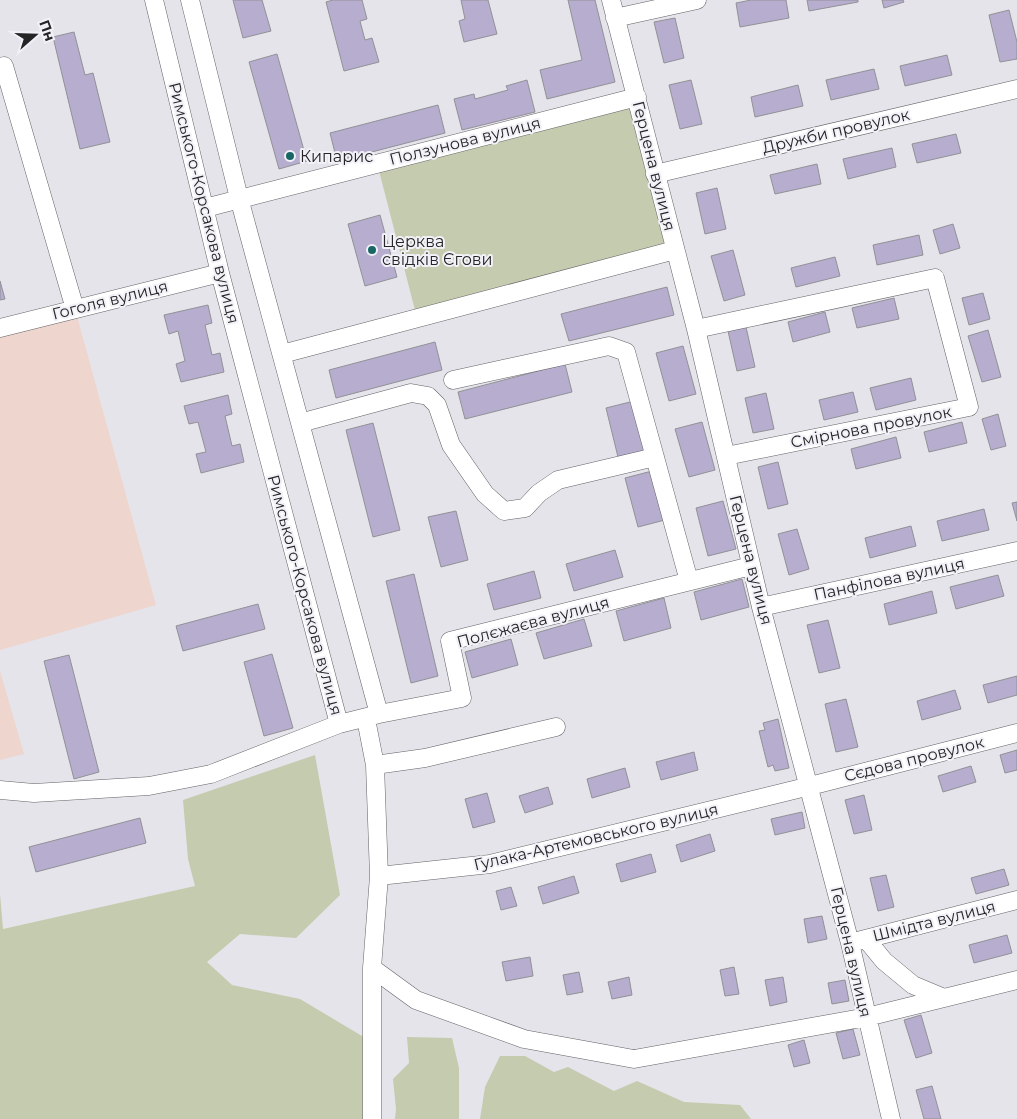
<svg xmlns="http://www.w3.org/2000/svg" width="1017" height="1119" font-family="Montserrat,sans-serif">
<rect width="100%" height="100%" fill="#e5e4ea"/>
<path fill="#eed5cd" d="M75,309L156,605L0,650V328Z
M0,671L24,754L0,760Z"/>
<path fill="#c5cbae" d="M637,97L675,250L417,318L377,163Z
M315,755L340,895L296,938L240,934L207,962L232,985L300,999L372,1042V1119H0V894L3,929L195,886L188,859L183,800Z
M407,1037L452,1038L459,1068V1119H395L396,1109L393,1079L409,1063Z
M500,1056H525L554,1072L568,1067L614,1091L637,1081L684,1102L740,1105L751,1119H480L485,1087Z"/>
<path fill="#b6adcf" stroke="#929196" d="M233,0H262L271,31L243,38Z
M333,0H362L367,19L360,21L365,40L372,38L379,62L344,71L326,2Z
M461,0H488L497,34L464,42L459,21L465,19Z
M568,0H595L615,82L547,99L540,70L582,60Z
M751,0H786L789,18L740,27L736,3Z
M807,0H858V2L809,11Z
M882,0H903L904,2L884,8Z
M1009,10L1017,42V59L1000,62L989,15Z
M675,18L684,58L664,63L654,22Z
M74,32L85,75L93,73L110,142L80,149L53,37Z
M277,54L307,161L279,169L249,62Z
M947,55L952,75L905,86L900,66Z
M874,69L879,89L831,100L826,80Z
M527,80L535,112L462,130L454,99L474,94L475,99L508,90L506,86Z
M691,80L702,124L680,129L669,85Z
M798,85L803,106L755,117L751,97Z
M438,105L445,133L337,161L330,133Z
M956,134L961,153L917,163L912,144Z
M892,148L896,167L848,179L843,159Z
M817,164L821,184L775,194L770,175Z
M717,188L726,229L705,234L696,193Z
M380,215L397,277L365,286L348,224Z
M953,224L960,248L940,254L933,230Z
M919,235L923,255L877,265L873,245Z
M733,250L745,295L724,301L711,256Z
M835,257L840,276L796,287L791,268Z
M0,281L5,299L0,300Z
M667,287L674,315L569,341L561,314Z
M983,293L990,319L969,325L962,298Z
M894,298L899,319L857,328L852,308Z
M208,305L212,323L205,325L212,355L220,353L224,372L181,382L176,364L185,361L178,331L169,334L164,315Z
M825,312L830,332L793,342L788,322Z
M746,327L755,367L737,371L728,331Z
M988,330L1001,377L982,382L968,336Z
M435,342L442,370L336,398L329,370Z
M683,346L696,394L669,401L656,353Z
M565,364L572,392L465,419L458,392Z
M911,378L916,400L876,410L870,388Z
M853,392L858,412L824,420L819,400Z
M766,393L774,429L753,433L745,398Z
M228,395L232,414L225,416L232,446L240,444L244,462L201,473L196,454L206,452L198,422L189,424L184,406Z
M634,401L647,450L618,457L606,408Z
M998,414L1006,446L991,450L982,419Z
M702,422L715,470L689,477L675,429Z
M962,422L967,443L929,452L924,432Z
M373,423L400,530L373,537L346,430Z
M896,437L901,458L856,469L851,449Z
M778,462L788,504L768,509L758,467Z
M652,471L665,520L638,527L625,478Z
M723,501L736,549L708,556L696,508Z
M1017,502V521L1012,503Z
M984,509L989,530L942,541L937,521Z
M456,511L468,560L441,567L428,517Z
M911,526L916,546L870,558L865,538Z
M797,529L809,569L789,575L778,534Z
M615,550L623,577L574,591L566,564Z
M534,571L541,598L494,610L487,584Z
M414,574L438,676L411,683L386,581Z
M998,575L1004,596L956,609L950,587Z
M742,579L749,607L701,620L694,592Z
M932,591L937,613L889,625L884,604Z
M664,598L671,628L624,641L616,611Z
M258,604L265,629L183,651L176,626Z
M584,619L592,646L544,659L536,633Z
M828,620L840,668L819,673L807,625Z
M511,639L518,665L472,678L465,652Z
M272,654L293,728L264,736L244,662Z
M69,655L99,772L74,779L44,661Z
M1017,676V695L988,703L983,685Z
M955,690L961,709L922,720L917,701Z
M846,699L858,747L836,752L825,704Z
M778,719L789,768L775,771L773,765L768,767L759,731L765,730L763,723Z
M1017,750V770L1005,773L1000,755Z
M694,752L698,770L661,780L656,762Z
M971,766L976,782L943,792L938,776Z
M625,768L630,787L592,798L587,779Z
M548,787L553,804L525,813L519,796Z
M487,793L495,822L473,828L465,799Z
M864,795L872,830L854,834L845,800Z
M802,812L805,828L775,835L771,819Z
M140,818L146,843L36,872L29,847Z
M710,834L715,851L681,862L676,845Z
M651,854L656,872L621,882L616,864Z
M1004,869L1009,885L976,894L971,878Z
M886,875L894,907L878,911L870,878Z
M574,876L579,893L543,904L538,887Z
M511,887L517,906L501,910L496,891Z
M822,916L827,939L808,943L804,919Z
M1007,935L1012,953L974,963L969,945Z
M530,957L533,976L506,981L502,962Z
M734,967L739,994L725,996L720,970Z
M579,972L583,992L567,995L563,975Z
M629,977L632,995L612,999L608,982Z
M783,977L787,1002L770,1006L765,980Z
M845,980L849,1001L832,1004L828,983Z
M921,1015L932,1053L916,1058L904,1020Z
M853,1029L860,1055L843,1059L836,1033Z
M804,1040L810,1063L794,1067L788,1045Z
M932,1086L941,1119H924L916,1090Z"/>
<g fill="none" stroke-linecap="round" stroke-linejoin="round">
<g stroke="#636267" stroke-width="19">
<path id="minor" d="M154,0L220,273L339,724L379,714L239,198L190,0
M611,0L696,329L761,607L850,943L891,1119
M615,18L697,0
M4,66L75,309
M655,174L1017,89
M205,208L637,97
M0,328L220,273
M696,329L935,278L969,407L726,456
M282,354L675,250
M453,380L609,346L626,352L689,581
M300,423L411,393L428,396L437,405L451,445L485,494L504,511L525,508L539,493L558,480L655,457
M761,607L1017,551
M379,714L462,698L450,641L751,566
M366,719L375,765L379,876L372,968V1119
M375,765L425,758L556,727
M0,790L34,793L149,786L211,774L339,724
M379,876L490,864L810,786L1017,733
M866,939L884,961L913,985L944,998
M850,943L1017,900
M372,968L416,1000L524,1039L634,1059L867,1017L1017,980"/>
</g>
<use href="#minor" stroke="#fff" stroke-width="18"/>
</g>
<g fill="#196765" stroke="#f2f1f7" stroke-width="2">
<circle cx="290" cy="156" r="5"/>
<circle cx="372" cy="250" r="5"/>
</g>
<g text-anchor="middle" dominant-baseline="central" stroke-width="4" stroke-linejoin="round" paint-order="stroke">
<g font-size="16" fill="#252527" stroke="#f2f1f7">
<text transform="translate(836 131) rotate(-13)">Дружби провулок</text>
<text transform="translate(465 141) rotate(-14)">Ползунова вулиця</text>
<text transform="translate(654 166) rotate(76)">Герцена вулиця</text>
<text transform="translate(204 203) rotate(76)">Римського-Корсакова вулиця</text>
<text transform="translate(110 300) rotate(-14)">Гоголя вулиця</text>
<text transform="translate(871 427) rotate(-11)">Смірнова провулок</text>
<text transform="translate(751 560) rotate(76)">Герцена вулиця</text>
<text transform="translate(889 579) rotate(-12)">Панфілова вулиця</text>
<text transform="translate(305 595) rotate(75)">Римського-Корсакова вулиця</text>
<text transform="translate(533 622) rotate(-15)">Полєжаєва вулиця</text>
<text transform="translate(914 759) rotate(-14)">Сєдова провулок</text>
<text transform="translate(596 837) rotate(-13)">Гулака-Артемовського вулиця</text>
<text transform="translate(934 921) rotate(-14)">Шмідта вулиця</text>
<text transform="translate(851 952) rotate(77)">Герцена вулиця</text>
</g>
<g font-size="16" fill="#252527" stroke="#f2f1f7" text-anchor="start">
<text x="300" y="156">Кипарис</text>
<text x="382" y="241">Церква<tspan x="382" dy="18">свідків Єгови</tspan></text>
</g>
</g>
<g transform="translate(35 35) rotate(70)" stroke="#f2f1f7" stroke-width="4" paint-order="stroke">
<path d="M0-4L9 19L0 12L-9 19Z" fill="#252527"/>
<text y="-8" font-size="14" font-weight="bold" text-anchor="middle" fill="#252527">Пн</text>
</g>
</svg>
